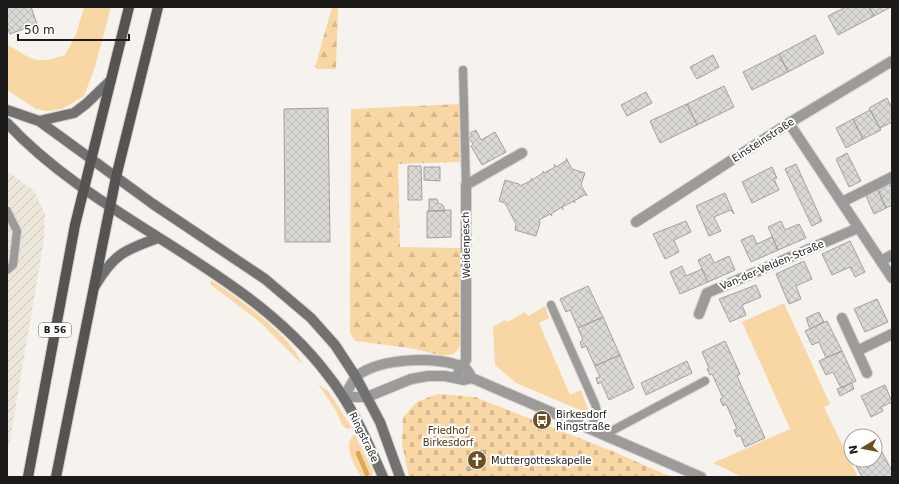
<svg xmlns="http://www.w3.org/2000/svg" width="899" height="484" font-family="'DejaVu Sans',sans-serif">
<defs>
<pattern id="industrial-furrows" width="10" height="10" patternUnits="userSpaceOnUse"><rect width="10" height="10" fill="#ede6db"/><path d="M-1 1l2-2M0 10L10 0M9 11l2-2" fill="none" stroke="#cbc5bb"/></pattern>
<pattern id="forest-firs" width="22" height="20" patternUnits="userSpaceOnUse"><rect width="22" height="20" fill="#f9d7a4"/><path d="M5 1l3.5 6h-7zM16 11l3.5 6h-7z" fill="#d5b88d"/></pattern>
<pattern id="cemetery-stones" width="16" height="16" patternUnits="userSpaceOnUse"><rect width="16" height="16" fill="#f9d7a4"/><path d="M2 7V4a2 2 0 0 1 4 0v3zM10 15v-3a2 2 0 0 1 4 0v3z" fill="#d5b88d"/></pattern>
<pattern id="building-cross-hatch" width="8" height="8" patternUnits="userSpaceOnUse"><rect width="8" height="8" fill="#dbd9d5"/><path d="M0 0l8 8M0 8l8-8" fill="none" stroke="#bbbab6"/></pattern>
</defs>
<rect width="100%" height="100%" fill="#f6f3ef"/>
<path fill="url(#industrial-furrows)" d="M7,171L34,191L45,214L44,240L7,458Z"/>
<path fill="#f9d7a4" d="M84,7H111L95,67L84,96L62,109L46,111L36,109L7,90V44C33,60 35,65 65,55L76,34Z
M211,280C239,299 290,334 303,365L260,322L210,284Z
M784,303L830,404L824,407L858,477H742L713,463L790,429L742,322Z
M545,306L549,318L539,323L570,395L581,390L588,409L587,413L516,383L495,365L493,327L505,320L507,322L525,312L528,316Z
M318,384L329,392L352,428L347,429L343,426L335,409Z
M355,435L373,471L372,477H361C355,465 344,450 352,436Z"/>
<path fill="url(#forest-firs)" d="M332,7H338L336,69H317L315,67Z
M459,104L460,162L398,164L400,247L460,248L461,345L454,354L443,356L410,348L355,341L350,333L351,109Z"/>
<path fill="url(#cemetery-stones)" d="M437,394L475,397L617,453L671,477H409L402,444L403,417L417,402Z"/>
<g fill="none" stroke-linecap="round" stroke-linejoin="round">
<path stroke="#dca752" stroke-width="4.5" d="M358,453L367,474"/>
</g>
<path fill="url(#building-cross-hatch)" stroke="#a3a09d" d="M7,7H34H31L37,24L10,34L7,26Z
M846,7H869L874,16L838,35L828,16Z
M869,7H891L874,16Z
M815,35L824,53L788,72L779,54Z
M779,54L788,72L752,90L743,72Z
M713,55L719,67L697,79L690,67Z
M724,86L734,107L697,125L687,104Z
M646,92L652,103L627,116L621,105Z
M887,98L892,108V122L880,128L869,108Z
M687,104L697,125L660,143L650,121Z
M328,108L330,242H285L284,109Z
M870,110L881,130L863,139L853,119Z
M853,119L863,139L846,148L836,128Z
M476,130L481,140L495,132L506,152L482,165L471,146L473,144L469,138L472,136L470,133Z
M847,153L861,181L849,187L836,159Z
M566,158L572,169L585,173L581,185L587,196L586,194L574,201L575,203L574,201L562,207L563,210L562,207L551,214L552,216L550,214L539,220L540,223L536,236L515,230L516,224L505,203L499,201L505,180L519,184L520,186L532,180L531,178L532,180L543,173V171L544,173L555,167L554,164L556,167L567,160Z
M796,164L822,221L812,226L785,169Z
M408,166H421L422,200H408Z
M424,167H440V181L424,180Z
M772,167L777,178L774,179L779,190L752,203L742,182Z
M890,184L892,189V205L886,208L878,190Z
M878,190L886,208L874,214L866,196Z
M725,193L734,214L731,210L714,217L721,231L709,236L696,206Z
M429,199H437L438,203L443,205L445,211H429Z
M451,210V237L427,238V211Z
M686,221L691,232L674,240L679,252L665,259L653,234Z
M781,221L785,230L799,224L806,238L778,250L768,227Z
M753,235L757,244L772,237L778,250L751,262L741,240Z
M850,241L865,272L855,277L850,267L832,275L822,254Z
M710,254L714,263L729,256L735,270L708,282L698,260Z
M804,261L812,279L796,286L801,299L789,304L776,274Z
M682,266L686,276L702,269L708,282L680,294L670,272Z
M756,285L761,297L742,305L746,315L730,322L719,299Z
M588,286L603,317L578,328L570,310L566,312L560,299Z
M877,299L888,322L865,332L854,309Z
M819,312L824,322L810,329L806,318Z
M603,317L620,355L595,366L586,346L582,348L580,342L583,340L578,328Z
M827,321L842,351L826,358L819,342L812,345L805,331Z
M725,341L740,374L737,376L765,438L745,447L740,435L737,437L734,430L737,429L726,404L723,406L720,399L723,398L712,374L710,375L707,369L709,368L702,352Z
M842,351L856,381L841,388L833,372L826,375L819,361Z
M620,355L634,388L609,400L601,382L598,384L596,378L600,377L595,366Z
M687,361L692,373L646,395L641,383Z
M852,383L854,389L840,396L837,389Z
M885,385L892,402L881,407L883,411L871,417L861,396Z
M875,439L892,471V477H862L853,460H875Z
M486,450L483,462L477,467L468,471L470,466L468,464L471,457L480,451Z"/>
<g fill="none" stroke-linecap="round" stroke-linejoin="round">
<g stroke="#d3d0cd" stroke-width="10">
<path id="service" d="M463,70L466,185
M7,211L17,231L13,265L7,270
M551,305L595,404L597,411L591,429
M604,435L705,381"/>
</g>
<g stroke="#d3d0cd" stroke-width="12">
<path id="minor" d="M789,123L892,278
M842,202L892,177
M636,222L789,123L892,61
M881,261L892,255
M699,314L707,293L858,228
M842,318L857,351
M867,373L857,351L892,334
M455,378L466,360V185L522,153
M344,397C348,391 352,381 357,376C379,358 440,355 465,368C468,370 470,375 472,378L701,477
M344,397H367L411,379L428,376H445L464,380L472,378"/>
</g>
<g stroke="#d3d0cd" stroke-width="12">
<path id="secondary" d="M7,110L39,121L153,204L265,279L311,318L335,345L356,377L380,422L400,477
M39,121L74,113L86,104L111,80
M7,123C100,223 245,266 327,374C352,405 367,441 383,477
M95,286C113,255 124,250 158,238"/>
</g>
<g stroke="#d3d0cd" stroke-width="12">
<path id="primary" d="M28,477L75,225L129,7
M56,477L116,177L158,7"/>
</g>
<use href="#service" stroke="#9c9b99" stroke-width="8"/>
<use href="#minor" stroke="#9c9b99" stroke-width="10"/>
<use href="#secondary" stroke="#73716f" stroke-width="10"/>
<use href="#primary" stroke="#565451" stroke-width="10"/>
</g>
<defs>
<g id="bus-disc" transform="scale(1)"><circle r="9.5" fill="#6c5023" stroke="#fff"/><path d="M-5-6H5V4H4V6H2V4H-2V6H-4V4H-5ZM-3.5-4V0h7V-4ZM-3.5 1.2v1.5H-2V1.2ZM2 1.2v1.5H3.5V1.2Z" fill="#fff"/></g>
<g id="church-disc" transform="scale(1)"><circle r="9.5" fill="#6c5023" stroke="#fff"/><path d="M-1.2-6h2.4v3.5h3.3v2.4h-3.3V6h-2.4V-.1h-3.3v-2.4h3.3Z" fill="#fff"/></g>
</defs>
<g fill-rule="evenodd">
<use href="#bus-disc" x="542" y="420"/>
<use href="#church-disc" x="477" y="460"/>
</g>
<g text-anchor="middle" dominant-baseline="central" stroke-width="4" stroke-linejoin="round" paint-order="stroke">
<rect fill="#fff" stroke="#605f5f" stroke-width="1" x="39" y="323" width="32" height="14" rx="3"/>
<g font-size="9" font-weight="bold" fill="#1c1b1a">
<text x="55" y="330">B 56</text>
</g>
<g font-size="10" fill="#1c1b1a" stroke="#fff">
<text transform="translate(763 140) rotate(-33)">Einsteinstraße</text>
<text transform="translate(466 245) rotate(-91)">Weidenpesch</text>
<text transform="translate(772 265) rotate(-23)">Van-der-Velden-Straße</text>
<text transform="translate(364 437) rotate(64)">Ringstraße</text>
</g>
<g font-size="10" fill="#1c1b1a" stroke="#fff" text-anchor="start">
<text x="556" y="414">Birkesdorf<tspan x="556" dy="12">Ringstraße</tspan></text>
<text x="491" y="460">Muttergotteskapelle</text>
</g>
<g font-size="10" fill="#4a340f" stroke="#fff">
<text x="448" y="430">Friedhof<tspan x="448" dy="12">Birkesdorf</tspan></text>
</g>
</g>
<rect width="899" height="484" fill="none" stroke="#1c1b1a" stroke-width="16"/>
<g transform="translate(863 448) rotate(260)"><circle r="19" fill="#ffffff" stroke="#a4a4a3"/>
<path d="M0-3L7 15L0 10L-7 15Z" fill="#6c5023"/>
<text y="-6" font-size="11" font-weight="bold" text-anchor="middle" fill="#1c1b1a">N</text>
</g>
<path d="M18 34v6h111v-6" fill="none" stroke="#1c1b1a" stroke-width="2"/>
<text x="24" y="34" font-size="12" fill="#1c1b1a" stroke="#ffffff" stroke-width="3" paint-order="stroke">50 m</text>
</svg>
